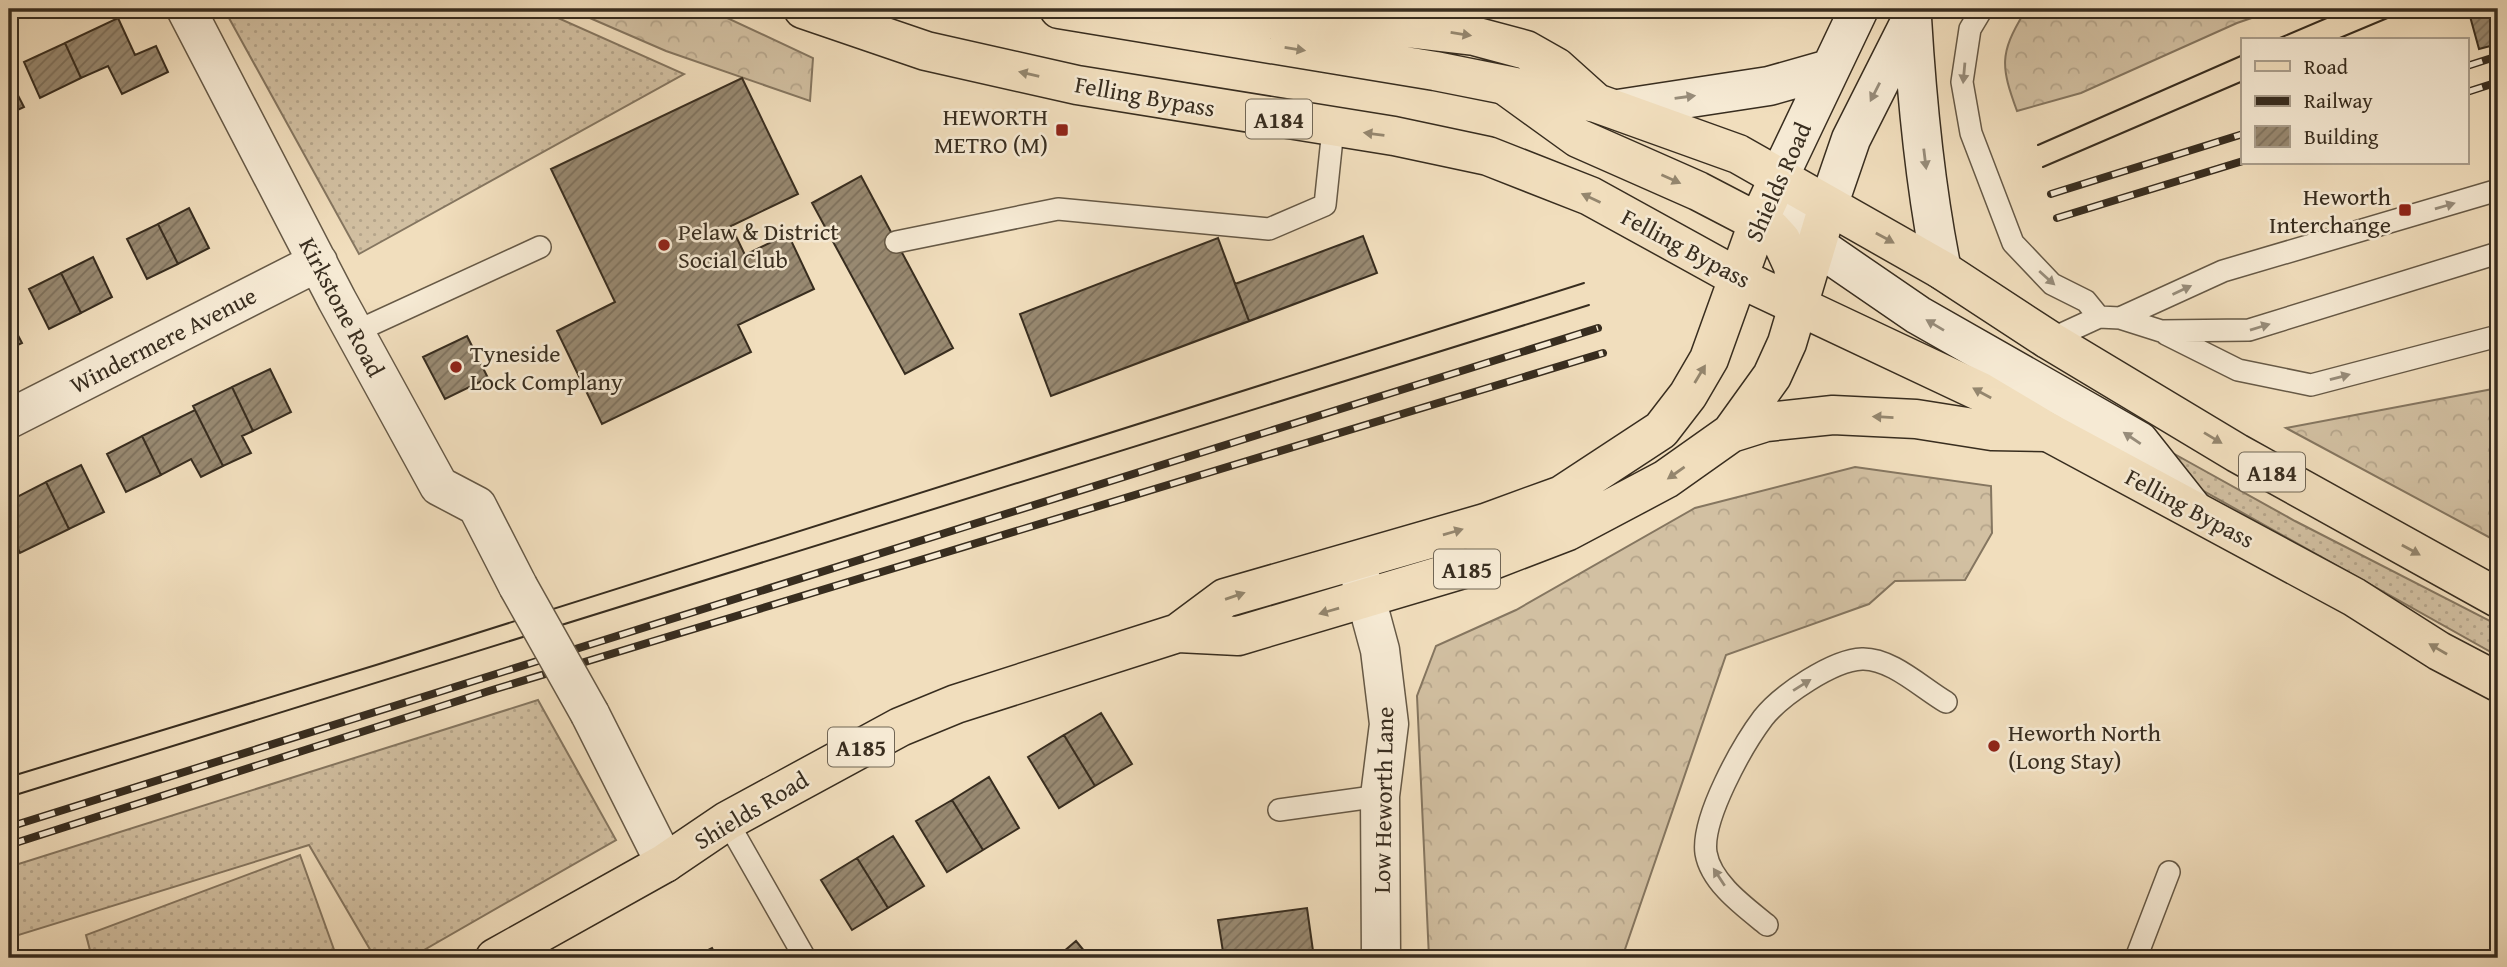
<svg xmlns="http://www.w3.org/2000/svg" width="2507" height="967" font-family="'Gentium Book Plus',serif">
<defs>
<pattern id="grass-dots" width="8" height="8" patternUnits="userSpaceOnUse" patternTransform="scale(1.75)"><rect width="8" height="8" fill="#d2c0a2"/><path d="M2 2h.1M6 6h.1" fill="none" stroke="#b5a58b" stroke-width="1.8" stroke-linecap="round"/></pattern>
<pattern id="forest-crowns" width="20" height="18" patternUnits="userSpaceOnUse" patternTransform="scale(1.75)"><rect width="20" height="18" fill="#d2c0a2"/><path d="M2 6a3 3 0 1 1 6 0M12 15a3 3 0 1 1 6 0" fill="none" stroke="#b5a58b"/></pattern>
<pattern id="building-hatch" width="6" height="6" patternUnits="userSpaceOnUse" patternTransform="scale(1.75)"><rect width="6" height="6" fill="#988971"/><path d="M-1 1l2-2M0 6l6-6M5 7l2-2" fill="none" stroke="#7d705c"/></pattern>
</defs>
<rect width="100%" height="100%" fill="#f1debd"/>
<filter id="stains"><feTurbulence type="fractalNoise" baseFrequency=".00286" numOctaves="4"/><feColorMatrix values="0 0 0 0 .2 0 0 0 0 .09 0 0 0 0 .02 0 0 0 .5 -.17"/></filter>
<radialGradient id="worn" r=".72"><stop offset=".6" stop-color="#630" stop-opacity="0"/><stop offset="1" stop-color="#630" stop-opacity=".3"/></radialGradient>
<path fill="url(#grass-dots)" stroke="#857660" stroke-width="2" d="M224,9H538L684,74L359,254Z
M2151,441L2295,521L2498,625V656L2143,457Z
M538,700L616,840L410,958H375L309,845L9,938V867Z
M300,855L337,958H92L86,935Z"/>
<path fill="url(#forest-crowns)" stroke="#857660" stroke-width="2" d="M569,9H708L813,58L810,101L666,51Z
M2036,9H2278L2237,23L2081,93L2017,111C2001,67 1999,54 2024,13Z
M2498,388V542L2286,428Z
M1855,467L1991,486L1992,533L1965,580L1895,581L1869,604L1726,655L1622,958H1429L1417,696L1436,646L1516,610L1695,508Z"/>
<path fill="url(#building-hatch)" stroke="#382d1f" stroke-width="2" d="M2468,9H2498V44L2479,49Z
M118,18L135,55L156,46L168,72L122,94L108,66L81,78L65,43Z
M65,43L81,78L40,98L24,62Z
M9,78L24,107L9,114Z
M742,78L798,194L731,226L745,255L788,234L814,289L738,325L751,352L602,424L557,331L615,302L551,169Z
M861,176L953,348L905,374L812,203Z
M189,208L209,248L178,264L158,224Z
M158,224L178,264L147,279L127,239Z
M1363,236L1377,273L1051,396L1020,314L1218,238L1235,284Z
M1363,236L1377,273L1249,321L1235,284Z
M1218,238L1249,321L1051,396L1020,314Z
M93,257L112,297L81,313L61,273Z
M61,273L81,313L49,329L29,289Z
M9,318L22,343L9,349Z
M467,336L488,378L445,399L423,357Z
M270,369L291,412L253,431L232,387Z
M232,387L253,431L242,436L251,453L223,466L193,406Z
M195,410L223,466L201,477L191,459L161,475L142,436Z
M142,436L161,475L126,492L107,454Z
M81,465L104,512L69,529L46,482Z
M46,482L69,529L20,553L9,530V501Z
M1101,713L1132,764L1095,786L1064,735Z
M1064,735L1095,786L1059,808L1028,757Z
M989,777L1019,828L983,850L952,800Z
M952,800L983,850L947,872L916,821Z
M893,836L924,886L888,908L857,858Z
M857,858L888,908L852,930L821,880Z
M1307,908L1314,958H1224L1218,920Z
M1076,941L1090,958H1056Z
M712,948L717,958H692Z"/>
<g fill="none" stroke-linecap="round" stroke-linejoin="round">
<g stroke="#665946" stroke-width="24">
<path id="service" d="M1982,9L1970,29L1962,82L1971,133L2013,243L2052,284L2086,301L2099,317
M896,242L1058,209L1269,229L1325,205L1333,129
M2120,318L2223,271L2498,190
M355,332L540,247
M2166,334L2238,370L2311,385L2498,336
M2049,340L2099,317L2120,318L2161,331L2249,330L2498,253
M1279,810L1380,796
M727,821L805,958
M1767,925C1745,907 1711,883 1706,853C1701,819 1742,746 1763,718C1781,695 1833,660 1862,659C1891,658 1922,688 1946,702
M2136,958L2169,872"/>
</g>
<g stroke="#665946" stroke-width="41">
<path id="minor" d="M186,9L337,300L439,486L477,506L518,586
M9,419L318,262
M1357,565L1380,650L1389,724L1380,796L1381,958
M590,714L665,863"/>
</g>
<g stroke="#382d1f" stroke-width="41">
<path id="secondary" d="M1859,9L1779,177L1782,200L1789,213L1816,245L1918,315L2139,441L2192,508
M1912,18C1917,102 1925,187 1942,270
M1618,109L1769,86L1829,69
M1828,206L1851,139L1911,20"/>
</g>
<g stroke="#382d1f" stroke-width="41">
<path id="primary" d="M1506,86L1578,138L1698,191L1771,229L1781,240L1793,266L1798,305
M1731,433L1772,376L1787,343L1828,206
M1178,633L1238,636L1490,561L1568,531L1666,479L1731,433L1766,422L1833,415L1916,419L1992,431L2048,432
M495,958L665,863L727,821L900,727L956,704L1178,633L1225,598L1485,523L1562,495L1661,430L1688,395L1709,359L1759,220L1779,177"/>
</g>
<g stroke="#382d1f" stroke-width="41">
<path id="trunk" d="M803,9L926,51L1077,85L1394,136L1488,156L1590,196L1737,277L1981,392L2048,432L2354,597L2439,651L2498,682
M1059,9L1435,71L1596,103L1738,154L1942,270L2049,340L2237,453L2498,598
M1225,24L1304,16L1474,36L1526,50L1556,67L1595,102"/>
</g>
<use href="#service" stroke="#f6ead4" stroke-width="21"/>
<use href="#minor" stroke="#f6ead4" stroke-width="38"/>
<use href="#secondary" stroke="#f6ead4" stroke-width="38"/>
<use href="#primary" stroke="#f1debd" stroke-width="38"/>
<use href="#trunk" stroke="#f1debd" stroke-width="38"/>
<path stroke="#382d1f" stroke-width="2" d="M2275,40L2348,9
M2335,40L2409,9
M2038,145L2243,55
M2043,167L2243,81
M9,777L376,665L1584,283
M9,797L1589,305"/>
<g stroke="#382d1f" stroke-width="8">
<path id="rail" d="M2467,66L2498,56
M2467,92L2498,82
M2051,194L2243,134
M2057,218L2243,161
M9,827L1598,328
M9,845L489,691L1603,353"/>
</g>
<use href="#rail" stroke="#f6ead4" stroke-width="5" stroke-dasharray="16" stroke-linecap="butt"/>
<g stroke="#665946" stroke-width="41" stroke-linecap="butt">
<path id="minor-bridge" d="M518,586L590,714"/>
</g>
<use href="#minor-bridge" stroke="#f6ead4" stroke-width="38"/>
</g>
<defs><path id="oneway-solid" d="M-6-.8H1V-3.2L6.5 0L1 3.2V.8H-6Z" transform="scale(1.75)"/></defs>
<g fill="#94866e">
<use href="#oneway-solid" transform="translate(1461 34) rotate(9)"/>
<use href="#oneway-solid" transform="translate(1295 49) rotate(9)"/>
<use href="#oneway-solid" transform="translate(1029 74) rotate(-167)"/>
<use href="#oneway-solid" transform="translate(1374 134) rotate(-173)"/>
<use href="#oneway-solid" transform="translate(1671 179) rotate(24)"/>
<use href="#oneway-solid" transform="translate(1591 198) rotate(-155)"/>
<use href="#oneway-solid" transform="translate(1885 238) rotate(29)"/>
<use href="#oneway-solid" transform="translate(1700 374) rotate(-59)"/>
<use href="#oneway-solid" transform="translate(1982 393) rotate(-151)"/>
<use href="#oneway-solid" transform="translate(1883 417) rotate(-177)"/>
<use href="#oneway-solid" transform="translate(2213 438) rotate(31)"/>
<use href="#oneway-solid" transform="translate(1676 473) rotate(145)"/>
<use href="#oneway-solid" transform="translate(1453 532) rotate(-16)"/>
<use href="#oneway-solid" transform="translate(2411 550) rotate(29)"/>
<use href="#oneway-solid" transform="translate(1235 596) rotate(-19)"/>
<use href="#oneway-solid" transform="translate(1329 611) rotate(164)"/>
<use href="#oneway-solid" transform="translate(2438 649) rotate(-150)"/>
</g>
<g fill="#978c7a">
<use href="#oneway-solid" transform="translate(1964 73) rotate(95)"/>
<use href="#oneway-solid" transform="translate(1875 92) rotate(117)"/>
<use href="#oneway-solid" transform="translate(1685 97) rotate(-8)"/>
<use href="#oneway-solid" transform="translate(1925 159) rotate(83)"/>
<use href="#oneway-solid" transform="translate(2445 206) rotate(-16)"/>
<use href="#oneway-solid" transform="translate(2047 278) rotate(42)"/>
<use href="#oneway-solid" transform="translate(2182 290) rotate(-25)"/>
<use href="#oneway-solid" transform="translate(1935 325) rotate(-149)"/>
<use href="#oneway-solid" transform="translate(2260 327) rotate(-17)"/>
<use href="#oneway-solid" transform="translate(2340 377) rotate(-15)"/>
<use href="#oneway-solid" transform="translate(2132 438) rotate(-146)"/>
<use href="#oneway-solid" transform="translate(1802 685) rotate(-32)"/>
<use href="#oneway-solid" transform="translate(1719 877) rotate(-123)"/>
</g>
<g fill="#8f2418" stroke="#f6ead4" stroke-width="2.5">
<rect x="1055" y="123" width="14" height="14" rx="3.5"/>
<rect x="2398" y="203" width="14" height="14" rx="3.5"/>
<circle cx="664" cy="245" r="7"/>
<circle cx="456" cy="367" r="7"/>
<circle cx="1994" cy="746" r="7"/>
</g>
<g text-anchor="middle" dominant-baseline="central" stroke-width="5" stroke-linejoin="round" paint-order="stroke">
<g fill="#f6ead4" stroke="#716655" stroke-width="2">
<rect x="1246" y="99.5" width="66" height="39" rx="5"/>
<rect x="2239" y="452.5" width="66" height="39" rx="5"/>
<rect x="1434" y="549.5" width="66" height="39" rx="5"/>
<rect x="828" y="727.5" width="66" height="39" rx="5"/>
</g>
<g font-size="23" font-weight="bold" fill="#382d1f">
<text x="1279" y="119">A184</text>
<text x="2272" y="472">A184</text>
<text x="1467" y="569">A185</text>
<text x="861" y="747">A185</text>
</g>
<g font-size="24" fill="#382d1f" stroke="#f6ead4">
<text transform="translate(1145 96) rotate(10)">Felling Bypass</text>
<text transform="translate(1778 182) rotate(-66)">Shields Road</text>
<text transform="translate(1686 248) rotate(28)">Felling Bypass</text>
<text transform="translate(342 307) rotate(62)">Kirkstone Road</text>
<text transform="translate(163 340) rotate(-27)">Windermere Avenue</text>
<text transform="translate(2190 508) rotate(28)">Felling Bypass</text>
<text transform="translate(1383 800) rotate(-89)">Low Heworth Lane</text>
<text transform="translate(751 810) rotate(-31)">Shields Road</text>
</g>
<g font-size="24" fill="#382d1f" stroke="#f6ead4" text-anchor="start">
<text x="1048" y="116" text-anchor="end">HEWORTH<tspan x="1048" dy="28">METRO (M)</tspan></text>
<text x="2391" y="196" text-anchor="end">Heworth<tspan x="2391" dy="28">Interchange</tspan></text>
<text x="678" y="231">Pelaw &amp; District<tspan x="678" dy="28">Social Club</tspan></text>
<text x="470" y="353">Tyneside<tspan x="470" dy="28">Lock Complany</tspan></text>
<text x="2008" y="732">Heworth North<tspan x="2008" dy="28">(Long Stay)</tspan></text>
</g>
</g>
<rect width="2507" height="967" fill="none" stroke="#f1debd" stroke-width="35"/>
<rect x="10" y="10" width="2486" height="946" fill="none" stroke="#382d1f" stroke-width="3.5"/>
<rect x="18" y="18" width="2472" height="932" fill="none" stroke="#382d1f" stroke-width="2"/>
<rect x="2241" y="38" width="228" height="126" fill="#f6ead4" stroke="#aa9e8c" stroke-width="2"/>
<rect x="2255" y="61" width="35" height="10" fill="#f1debd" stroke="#aa9e8c" stroke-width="2"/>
<text x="2304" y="74" font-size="21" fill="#382d1f">Road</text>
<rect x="2255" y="96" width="35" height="10" fill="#382d1f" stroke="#aa9e8c" stroke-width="2"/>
<text x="2304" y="108" font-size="21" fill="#382d1f">Railway</text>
<rect x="2255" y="126" width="35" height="21" fill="url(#building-hatch)" stroke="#aa9e8c" stroke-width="2"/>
<text x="2304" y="144" font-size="21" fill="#382d1f">Building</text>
<rect width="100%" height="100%" filter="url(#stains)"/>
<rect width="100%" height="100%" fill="url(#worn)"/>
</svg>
